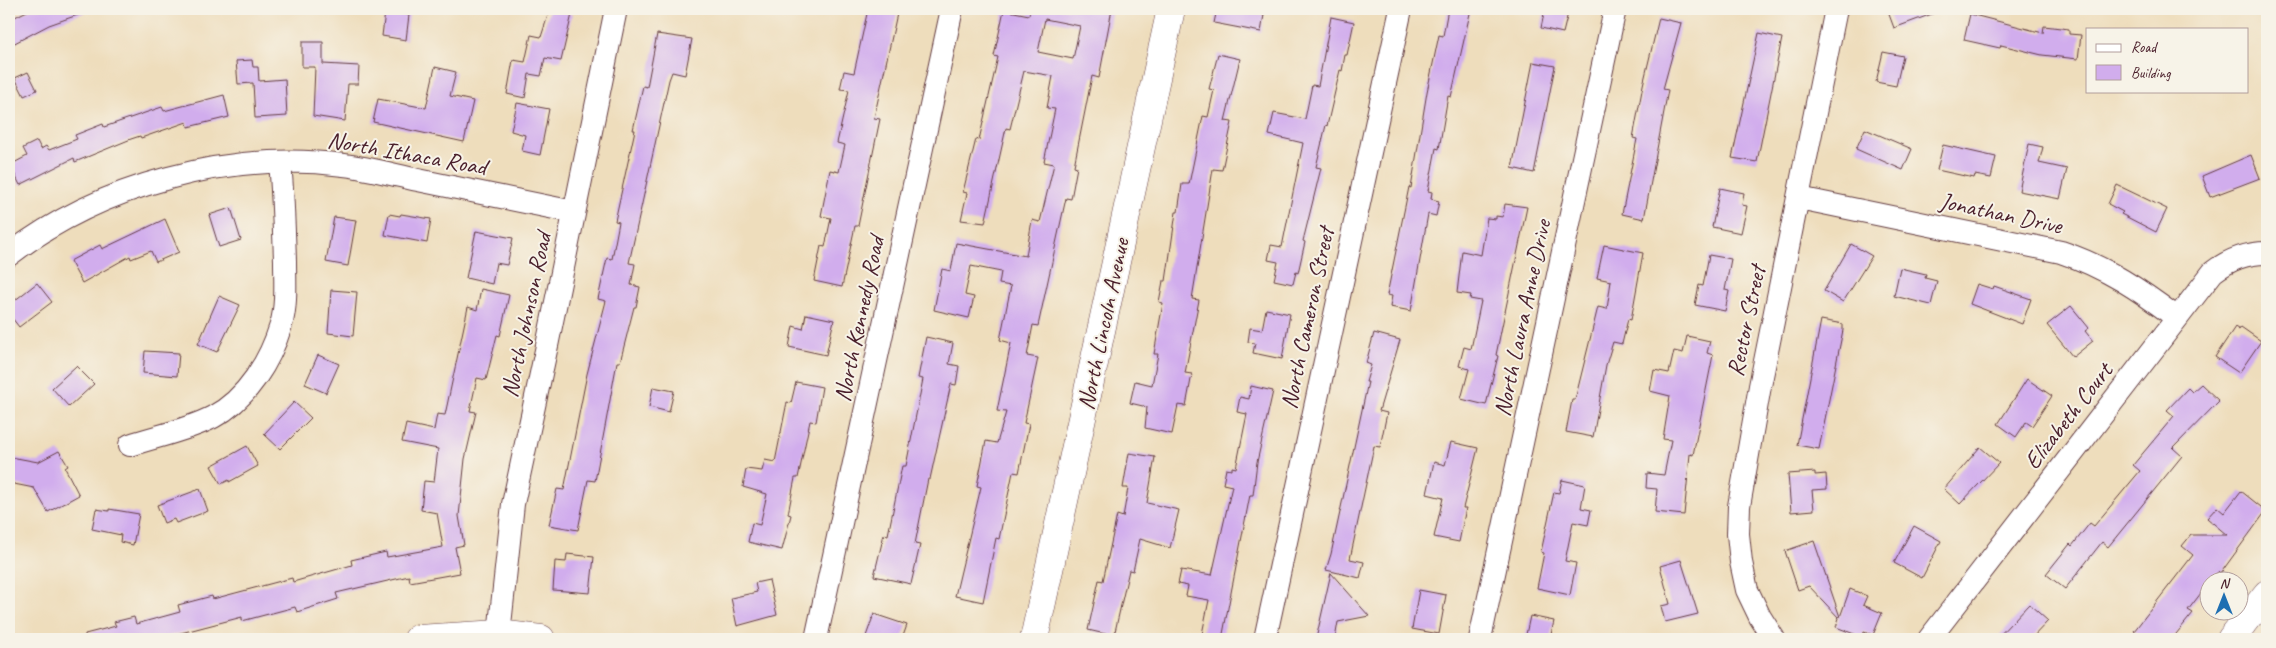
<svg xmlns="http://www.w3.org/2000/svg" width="2276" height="648" font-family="Caveat,sans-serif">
<rect width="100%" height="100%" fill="#f7f3e8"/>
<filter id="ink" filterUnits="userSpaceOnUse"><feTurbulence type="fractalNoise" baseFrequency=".02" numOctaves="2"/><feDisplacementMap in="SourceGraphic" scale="10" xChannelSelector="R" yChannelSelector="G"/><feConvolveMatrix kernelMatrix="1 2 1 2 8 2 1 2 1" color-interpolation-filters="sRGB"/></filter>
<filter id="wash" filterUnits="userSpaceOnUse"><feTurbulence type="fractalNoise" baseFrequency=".0096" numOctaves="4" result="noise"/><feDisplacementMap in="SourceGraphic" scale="20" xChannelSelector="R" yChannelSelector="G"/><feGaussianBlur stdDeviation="1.12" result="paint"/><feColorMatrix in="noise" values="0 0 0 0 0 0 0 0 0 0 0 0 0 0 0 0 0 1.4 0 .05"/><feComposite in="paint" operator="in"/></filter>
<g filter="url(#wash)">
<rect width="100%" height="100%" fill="#eeddbc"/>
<g id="blocks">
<path fill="#d1aded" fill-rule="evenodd" d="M31,9H89V11L49,25L9,46V20Z
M550,9L572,14L561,61L545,58L541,76L529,74L525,98L507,94L513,60L525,62L531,35L541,37Z
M868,9H898L874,118L880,119L858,226H855L842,287L814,281L821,246L825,247L831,218L821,216L830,170L839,172L845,145L837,143L849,90L840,89L844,71L854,73Z
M1030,9H1112L1099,78L1092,76L1074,166L1077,167L1071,199L1066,198L1038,326L1033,325L1027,356L1038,358L1024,423L1029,424L1019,473L1013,472L999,539L996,538L983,602L955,596L981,487L977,486L986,441L997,443L1006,412L997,411L1011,343L1000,340L1011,286L999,284L1001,272L971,266L965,295L974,297L969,318L934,310L942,269L951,271L956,243L1026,256L1032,220L1040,222L1054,164L1044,162L1055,109L1047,108L1053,76L1024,71L1010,129L1006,128L985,223L961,220L967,193L963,192L976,139L979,140L998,57L994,56L1004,10L1029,15ZM1045,19L1080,26L1073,59L1038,52Z
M1217,9H1256L1255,13L1264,15L1261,32L1214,23Z
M1448,9H1471L1451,97L1448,96L1439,149L1436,148L1428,191L1432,192L1431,199L1439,201L1436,216L1428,214L1411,311L1390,307L1392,296L1387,295L1409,187L1411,188L1427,92L1439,35L1443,36Z
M1545,9H1569L1563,33L1541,28Z
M1887,9H1940V11L1894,28Z
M385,12L409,15L406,40L382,36Z
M1970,14L2043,33L2044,26L2069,29V34L2081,35L2078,59L2042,55L2001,45L2000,48L1964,40Z
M1331,17L1354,22L1347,55H1345L1342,71L1340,70L1327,126L1326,125L1316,167L1321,168L1303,241L1305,242L1298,273L1296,272L1293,284L1274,280L1278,262L1268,260L1271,245L1282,247L1303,143L1269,135L1274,113L1305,119L1312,85L1318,86Z
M1659,18L1681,23L1663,89L1668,90L1644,219L1622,214L1637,139L1633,138L1643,85Z
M1759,33L1782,38L1757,162L1732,158Z
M657,34L692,39L685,75L672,72L669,80L629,263L635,264L631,285L640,287L636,307H634L620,362H617L595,481L588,480L578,530L549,525L557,489L564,490L587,374L606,301L598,299L607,258L612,259L619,222L615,221L635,130H633L643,86L647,87Z
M302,42H323V64L359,66L358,84H348L345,121L313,116L315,67H302Z
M1883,52L1903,56L1896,86L1876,82Z
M1218,54L1240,59L1225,121L1232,122L1222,170L1213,169L1192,299L1199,300L1185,373L1192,374L1186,406L1178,405L1172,434L1145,428L1147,407L1130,403L1135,381L1152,385L1158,354H1154L1163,303L1159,302L1163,281H1166L1176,212H1178L1182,184H1189L1203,116L1208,117L1214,90L1209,89Z
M252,60L253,67H258L259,81L285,79L287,116L255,118L253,83L238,84L236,61Z
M1533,62L1555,66L1534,173L1512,168Z
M435,67L456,72L450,96L473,101L464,142L373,122L378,99L426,108Z
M28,72L37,90L24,96L15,78Z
M224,95L229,117L188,127L187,122L141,138L140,136L131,139L75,162L74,158L20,185L10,165L27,156L23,148L37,141L41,149L46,146L49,150L77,139L75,135L103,124L104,127L162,107L164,111Z
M517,103L549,109L540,155L522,151L525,135L511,131Z
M1865,129L1912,149L1903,170L1856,149Z
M2029,144L2043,147L2039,163L2067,169L2060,199L2019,191Z
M1943,145L1996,157L1991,178L1975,175L1974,178L1937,170Z
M2251,155L2260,178L2210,197L2202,176Z
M2117,185L2167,209L2156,232L2121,214L2123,212L2108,204Z
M1720,188L1744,193L1742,205L1747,206L1741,233L1712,227Z
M1505,204L1527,207L1496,355L1498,356L1486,405L1461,399L1469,369L1459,366L1464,347L1471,349L1481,301L1470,299L1471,295L1457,293L1462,251L1481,255L1487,218L1496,219V216L1503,217Z
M231,208L241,240L219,247L209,215Z
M389,214L400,216L401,214L431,219L427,243L385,235Z
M334,217L356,220L348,266L326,262Z
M165,219L179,252L156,262L151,251L131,259L130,256L82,283L70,261L100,245L102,249Z
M476,231L513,238L507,265L496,263L492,284L466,278Z
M1851,244L1872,256L1843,302L1824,291Z
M1604,245L1643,253L1631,320L1628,319L1622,344L1613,342L1606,365L1593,437L1566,432L1572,400H1575L1598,307L1607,309L1611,281L1597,278Z
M1709,255L1731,259L1725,290L1729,291L1725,311L1695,305L1699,285L1703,286Z
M1900,268L1926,274L1925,278L1937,281L1931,305L1894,296Z
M37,283L52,302L19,327L9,314V305Z
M1977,284L1993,289L1994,286L2031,299L2022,324L1970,304Z
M481,289L509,295L500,336L497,335L486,380L477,378L470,411L476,412L465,459L459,516L464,545L455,547L460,573L410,582L409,576L336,593L338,599L297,612L295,607L242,621V617L158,639H85V634L116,626L114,622L134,617L136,624L180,612L178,605L212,596L213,599L292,578L293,582L352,565L351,560L386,552L387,557L443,547L437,513L421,510L424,481L434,482L438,449L402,442L406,424L434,430L437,414L445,415L468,307L477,310Z
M331,290L357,292L353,336L328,333Z
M219,296L240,305L217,352L198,344Z
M2071,306L2089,328L2085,331L2093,341L2073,357L2047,325Z
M1266,309L1290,314L1282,359L1253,353L1255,343L1248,342L1250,328L1262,330Z
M806,314L834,320L826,355L789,347L793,326L803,329Z
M1821,320L1843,324V330L1819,449L1797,445Z
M2235,327L2239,330L2241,327L2261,341L2239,373L2215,357Z
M1374,333L1400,340L1379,411L1387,413L1380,447L1374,446L1350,559L1364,562L1360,578L1326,570L1331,554L1368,382H1366L1371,365L1366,363Z
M1687,336L1710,341L1707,353L1713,355L1693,455L1690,454L1684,515L1655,512L1657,489L1646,488L1647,473L1664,475L1671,440L1663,439L1670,396L1650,391L1654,370L1669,373L1674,351L1683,353Z
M926,337L953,343L949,364L959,366L956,385L951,384L930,479H928L915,544L920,545L911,584L874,576L884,534L888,535L902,466H906L923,379L918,378Z
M145,351L179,353L177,376L143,373Z
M318,355L339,364L326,393L305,384Z
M76,366L94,384L69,407L52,388Z
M2027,379L2052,396L2032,426L2026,422L2016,437L1998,424Z
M796,382L822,387L816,422L810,421L798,478H795L788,514L791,515L782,550L748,542L752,523L760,525L767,494L743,487L746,469L762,471L765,460L775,462L787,402L791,403Z
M2201,384L2219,401L2173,448L2182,456L2108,547L2102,542L2065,589L2046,574L2070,544L2072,546L2090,523L2094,526L2140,471L2133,465L2174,416L2167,410L2188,388L2192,392Z
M1251,386L1273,391L1257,462L1253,495H1250L1222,639H1201L1209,600L1186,596L1188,586L1178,584L1181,570L1212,575L1232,486L1223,484L1226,469L1232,470V467L1236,468L1247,414L1237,412L1240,397L1249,399Z
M653,387L674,391L669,412L649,407Z
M294,402L311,418L280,449L264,434Z
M1451,442L1478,448L1463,508H1466L1459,542L1434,537L1443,498L1427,494L1434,462L1445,465Z
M247,446L258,466L229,482V480L221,484L211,466Z
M1980,447L1999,463L1960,504L1944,489Z
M59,451L68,466L65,468L79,495L48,512L34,488L9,483L11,457L38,462Z
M1129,453L1155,457L1147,503L1179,510L1170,548L1140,539L1133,571L1129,570L1114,636L1088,630L1099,580L1103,581L1117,515L1123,517L1128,488H1123Z
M1815,472V475L1826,474L1827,489L1812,490L1814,510L1791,512L1788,474Z
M1562,480L1585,485L1581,508L1591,510L1588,525L1573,522L1565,561L1576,563L1570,595L1537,588L1544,553L1541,552L1554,492L1559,493Z
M200,489L208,511L176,523L174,519L164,523L157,505Z
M2241,491L2266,511L2220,574L2218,572L2211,580H2208V584L2188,610L2193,613L2172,639H2144L2134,631L2193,555L2182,546L2191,535H2227L2207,518L2217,507L2224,513Z
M96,509L109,511V509L139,514L133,545L120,542L121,535L92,529Z
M1914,526L1941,541L1922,578L1894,563Z
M1814,541L1840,617L1850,589L1867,596L1863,605L1882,613L1873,635L1864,632L1862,637L1836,627L1839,618L1809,586L1798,590L1785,551Z
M567,554L594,557L590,593L553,590L555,561L566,562Z
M1681,560L1698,614L1665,622L1661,606L1670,604L1660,566Z
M1331,573L1369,616L1338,622L1335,639H1316Z
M769,580L777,615L737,626L731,598L757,592L755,583Z
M1419,590L1446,595L1439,634L1412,629Z
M2029,604L2048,621L2031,639H1996Z
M874,614L907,625L902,639H865Z
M1530,616L1554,621L1550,639H1525Z"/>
</g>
</g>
<g filter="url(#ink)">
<use href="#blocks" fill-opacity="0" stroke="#633c41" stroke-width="1"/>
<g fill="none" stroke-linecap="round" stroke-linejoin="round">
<g stroke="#633c41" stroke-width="24">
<path id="street" d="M1799,198L2061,252C2106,267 2140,290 2177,318
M9,255C100,185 230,150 344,165C369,168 394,175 418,180C470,191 522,201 574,212
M130,445C157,436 188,430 213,417C247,399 270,361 281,325C287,305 285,281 285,261C284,228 283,195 280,162
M499,634L513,504L548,341L616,9
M816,639L952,9
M1265,639L1401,9
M1480,639L1615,9
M1774,639L1760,617L1747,590L1741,562L1738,534L1739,506L1760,386L1836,9
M1929,639L2213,272C2230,259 2246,253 2267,253"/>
</g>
<g stroke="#633c41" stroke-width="29">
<path id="secondary" d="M418,639L499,634L541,639
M1034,639L1171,9
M2231,639L2267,594"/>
</g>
<use href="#street" stroke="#fff" stroke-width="22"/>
<use href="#secondary" stroke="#fff" stroke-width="28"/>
</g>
</g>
<g text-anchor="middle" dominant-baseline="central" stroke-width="4" stroke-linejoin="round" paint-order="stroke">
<g font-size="24" fill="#4a1f2b" stroke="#f7f3e8">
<text transform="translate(407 153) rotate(10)">North Ithaca Road</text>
<text transform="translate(2001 213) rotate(12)">Jonathan Drive</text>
<text transform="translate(526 315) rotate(-78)">North Johnson Road</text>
<text transform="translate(1307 318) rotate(-78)">North Cameron Street</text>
<text transform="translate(1522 318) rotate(-78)">North Laura Anne Drive</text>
<text transform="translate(859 319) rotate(-78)">North Kennedy Road</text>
<text transform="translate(1746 321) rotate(-78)">Rector Street</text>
<text transform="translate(1103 324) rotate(-78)">North Lincoln Avenue</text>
<text transform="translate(2068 416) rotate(-52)">Elizabeth Court</text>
</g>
</g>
<rect width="2276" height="648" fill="none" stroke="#f7f3e8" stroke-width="30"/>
<rect x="2086" y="28" width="162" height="65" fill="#f7f3e8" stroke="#b29e9c"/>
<rect x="2096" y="44" width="25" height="8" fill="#ffffff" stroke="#b29e9c"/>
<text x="2131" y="52" font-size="15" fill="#4a1f2b">Road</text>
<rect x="2096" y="65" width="25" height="15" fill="#d1aded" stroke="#b29e9c"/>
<text x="2131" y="78" font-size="15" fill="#4a1f2b">Building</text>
<g transform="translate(2224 596)"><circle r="24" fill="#f7f3e8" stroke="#b29e9c"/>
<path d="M0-4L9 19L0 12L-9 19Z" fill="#1f6fb2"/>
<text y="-8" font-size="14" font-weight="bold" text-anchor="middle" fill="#4a1f2b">N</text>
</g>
</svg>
